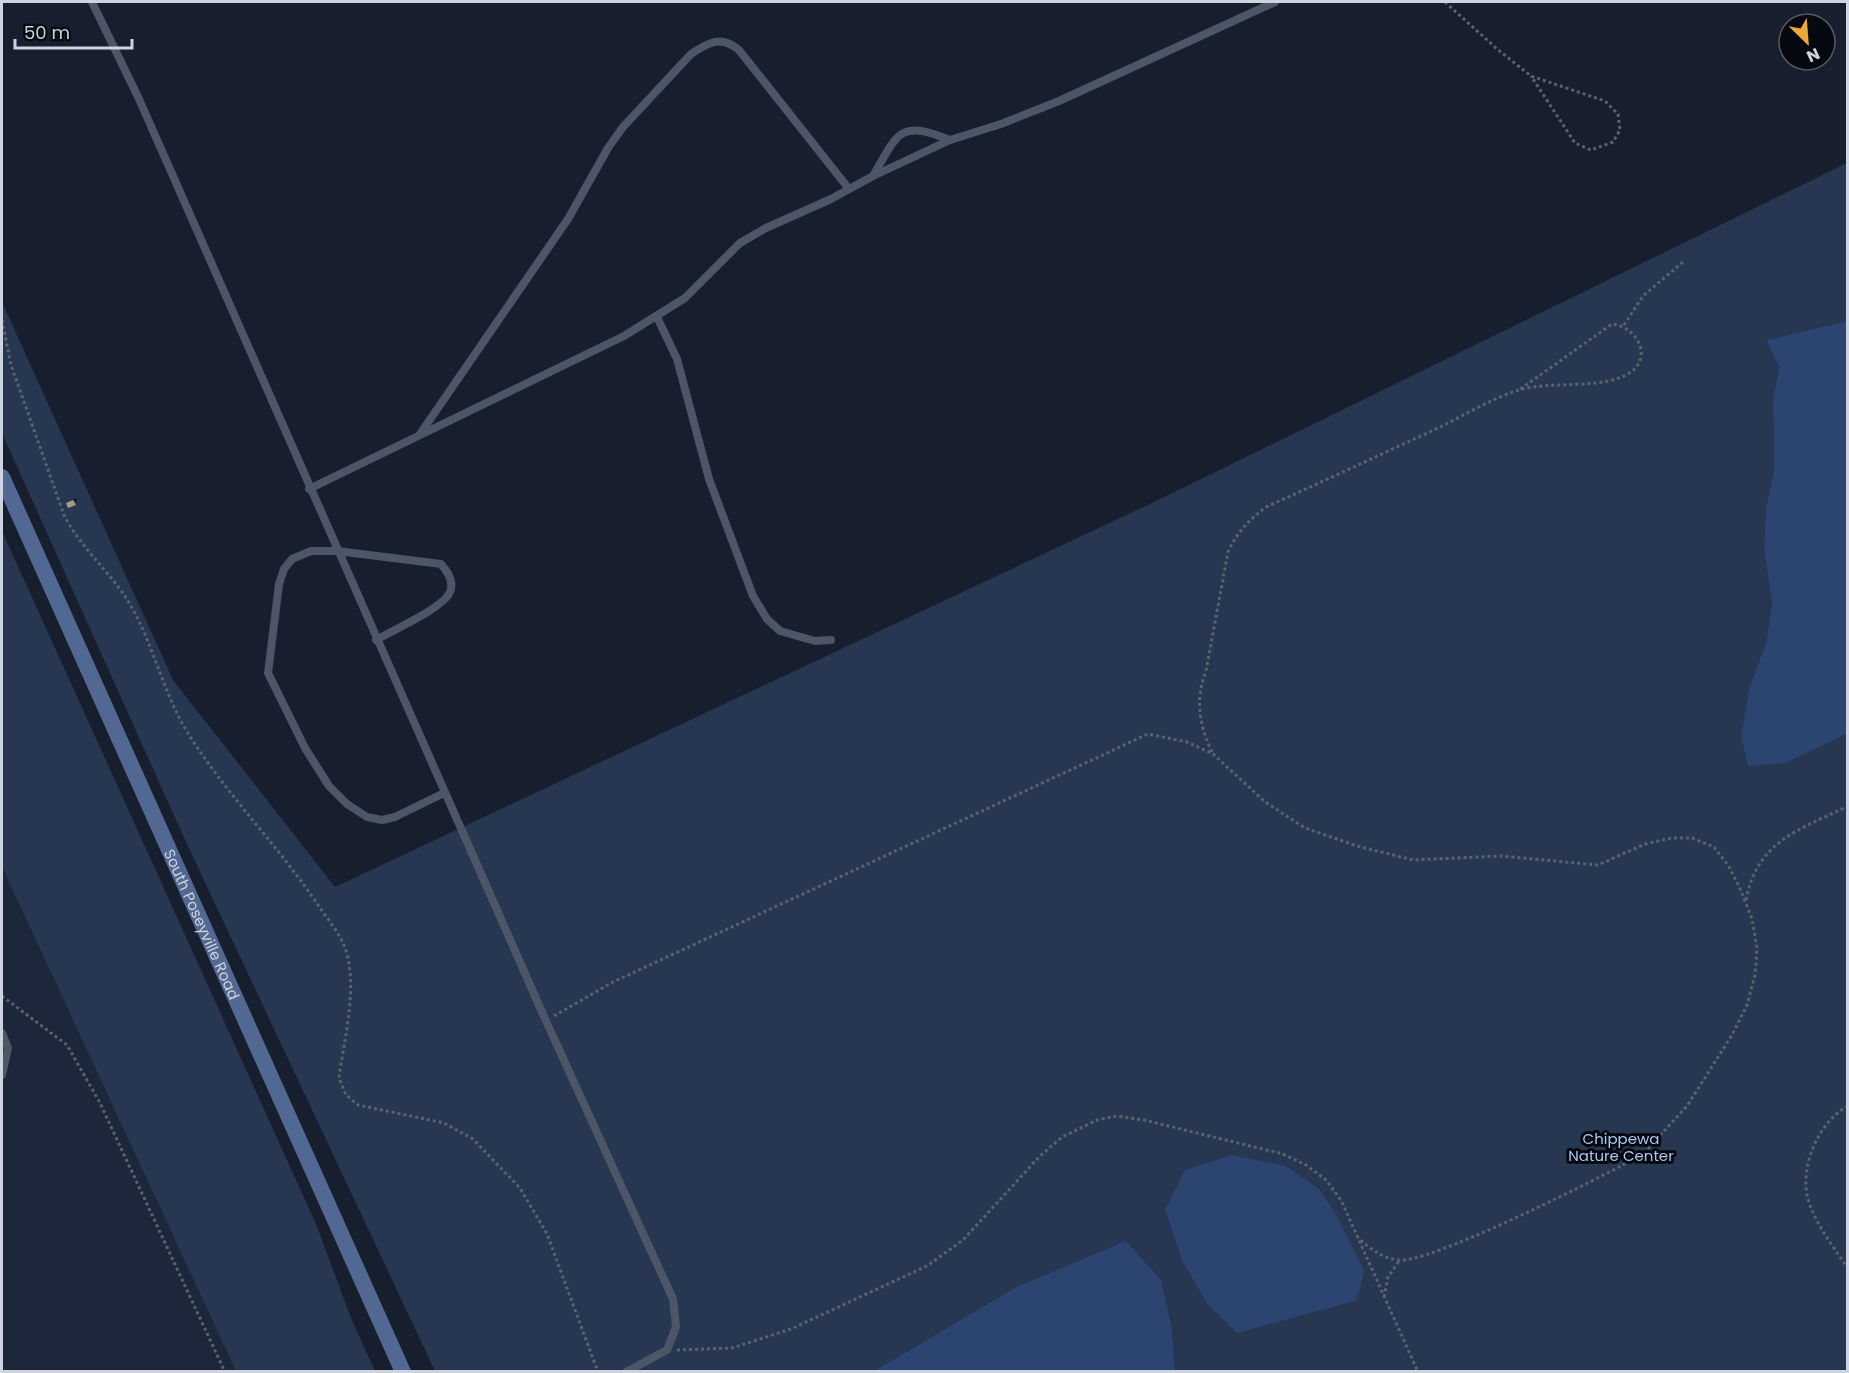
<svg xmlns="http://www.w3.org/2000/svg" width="1849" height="1373" font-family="Poppins,sans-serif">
<defs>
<filter id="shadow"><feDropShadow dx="5.5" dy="-5.5" stdDeviation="0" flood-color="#0009"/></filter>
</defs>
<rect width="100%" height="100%" fill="#171f2e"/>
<path fill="#1c273b" d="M2,867L111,1099L236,1371H2Z"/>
<path fill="#273651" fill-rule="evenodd" d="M1847,163V321L1766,340L1779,367L1773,399L1774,471L1766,506L1764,550L1772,604L1766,643L1750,685L1786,763L1847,734V1371H1175L1172,1329L1014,1288L874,1371H435L186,842L2,433V302L173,680L335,887L1154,502ZM1165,1210L1355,1300L1318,1310L1207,1304L1181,1259Z
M2,531L316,1224L351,1318L375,1371H236L2,867Z"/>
<path fill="#2c4470" d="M1847,321V734L1786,763L1748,766L1741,737L1750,685L1766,643L1772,604L1764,550L1766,506L1774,471L1773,399L1779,367L1766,340Z
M1232,1155L1286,1166L1319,1189L1334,1211L1364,1271L1360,1290L1355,1301L1237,1333L1207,1304L1181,1259L1165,1210L1185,1170Z
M1126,1241L1161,1280L1172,1329L1175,1371H874L1014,1288Z"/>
<path fill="#a79a87" filter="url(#shadow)" d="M73,500L76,505L68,508L66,503Z"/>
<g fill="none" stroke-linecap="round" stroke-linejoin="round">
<path stroke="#5b626f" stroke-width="3" stroke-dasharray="3 3" stroke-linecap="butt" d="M1445,2L1497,49L1531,76L1605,101L1618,114L1620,130L1613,142L1591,150L1575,143L1531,76
M2,320L11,365L64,515C81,549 112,573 131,606C155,648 164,697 191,738C229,797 279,847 318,905C326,917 337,930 343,943C360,981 344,1039 339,1078L346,1095L358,1105L444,1123L473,1139L520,1188L547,1234L598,1372
M1624,325L1643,296L1683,262
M1212,752C1199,725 1195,699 1206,671L1228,552C1237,532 1249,520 1266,507C1324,481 1382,454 1440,427C1465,415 1492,398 1519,390C1551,380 1603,391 1631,372C1653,356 1636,326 1612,324L1519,390
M1746,900C1757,841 1799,830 1848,806
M2,996L67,1045L100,1103L225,1372
M554,1016L613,982L1148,734L1187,742L1213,754L1264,801L1305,828L1357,846L1413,860L1501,856L1598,865L1645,844L1672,838H1692L1714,847L1728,865L1739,886L1752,919L1757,948L1755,975L1747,1005L1732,1035L1687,1106L1645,1152L1621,1166C1587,1184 1426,1265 1398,1260C1381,1258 1370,1248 1358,1238
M1848,1106C1819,1121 1799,1167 1808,1199C1815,1224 1834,1247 1848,1269
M1384,1297L1388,1277L1399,1261
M677,1350L732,1348L791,1329L927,1266L963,1240L1040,1156L1062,1137L1097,1120L1117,1116L1144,1120L1283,1154L1306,1165L1326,1180L1341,1200L1418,1372"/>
<path stroke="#4c5667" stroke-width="8" d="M92,2L139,99L546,1021L673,1299L676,1327L667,1350L626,1372
M873,176C898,133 899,119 950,140
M657,317L677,359L709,479L753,596L767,619L780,631L815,641L831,640
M420,434L568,219L608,148L623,127L691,54C709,42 721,35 739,50L849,189
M309,489L624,336L685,298L740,243L766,228L831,199L873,176L950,140L1001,124L1059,101L1275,2
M376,640C393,630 439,610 449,594C455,584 448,572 441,564L337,551H311L292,559L284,569L279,584L268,673L305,748L329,786L347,804L367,817L382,820L395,817L444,793
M2,1033L8,1048L2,1075"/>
<path stroke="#516892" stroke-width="16" id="s1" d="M2,477L403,1372"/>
</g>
<g text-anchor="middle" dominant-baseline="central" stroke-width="6" stroke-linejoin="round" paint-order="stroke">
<g font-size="15" fill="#ced4de" stroke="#06090f">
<text stroke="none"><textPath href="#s1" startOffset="490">South Poseyville Road</textPath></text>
</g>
<g font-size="15" fill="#adc6f1" stroke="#06090f">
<text x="1621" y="1138">Chippewa<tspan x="1621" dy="17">Nature Center</tspan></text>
</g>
</g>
<rect width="1849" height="1373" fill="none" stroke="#ced4de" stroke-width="6"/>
<g transform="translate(1807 42) rotate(155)"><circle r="28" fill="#06090f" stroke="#565a62" stroke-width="1.5"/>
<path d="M0-4.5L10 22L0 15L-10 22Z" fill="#eca93a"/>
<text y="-9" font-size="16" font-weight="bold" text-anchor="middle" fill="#ced4de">N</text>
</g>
<path d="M15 39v9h117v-9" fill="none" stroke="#ced4de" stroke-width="3"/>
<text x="24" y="39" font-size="18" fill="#ced4de" stroke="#06090f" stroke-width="4.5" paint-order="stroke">50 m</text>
</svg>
